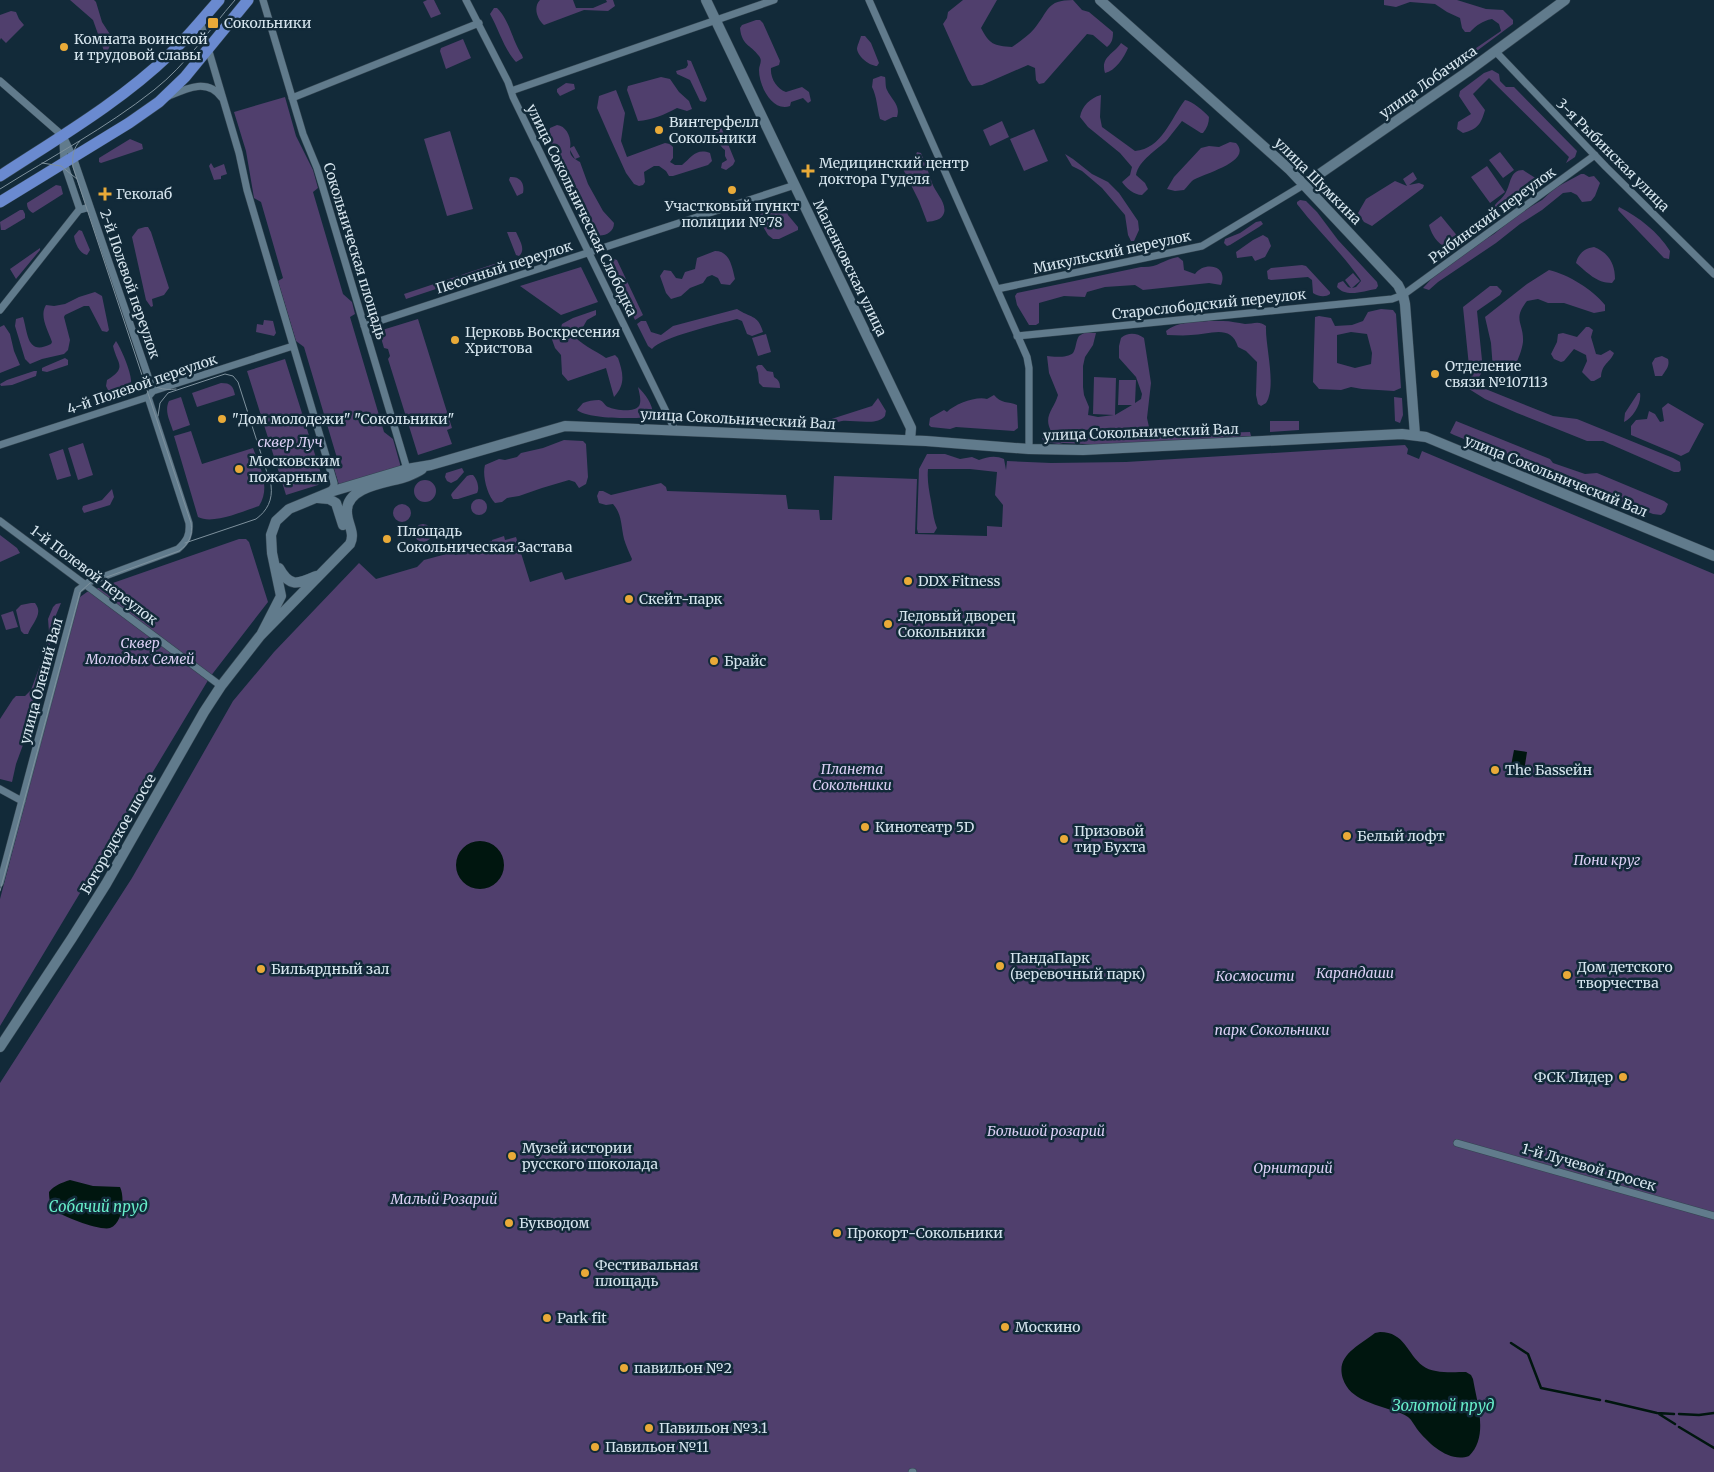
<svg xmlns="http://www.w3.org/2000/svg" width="1714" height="1472" font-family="Merriweather,serif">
<rect width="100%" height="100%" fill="#122a39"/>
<path fill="#503f6d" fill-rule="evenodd" d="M70,0H94L96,2L102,22L113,39L108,50L104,51L93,20Z
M427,0H434L441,14L431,18L423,2Z
M540,0H573L576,8H593L607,2L606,0H613L615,6L608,11L584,10L544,25C537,19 533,7 540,0Z
M963,0H997L981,28C989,44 994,46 1012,47C1019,42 1028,36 1034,29C1049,11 1046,0 1073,0L1082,10L1089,12L1113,32C1113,39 1112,43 1107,47L1093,35L1087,34L1044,83L1039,84L1036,80L1035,68L1028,65L982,85L972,86L968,80L943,24L947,18L948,12Z
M1384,0H1457L1486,9L1503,10L1513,20V24L1470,56L1466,58L1463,57L1501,31L1499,24L1492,19C1482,21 1477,25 1470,32H1465L1462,28L1460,18L1447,12L1435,4L1410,2L1396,7L1384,5Z
M494,8H497C510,21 512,40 522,55L523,58L516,62C504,49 499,30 490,14Z
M11,11L16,12L19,19L24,25L6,43L1,38L0,40V15Z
M756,20H760L763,23L780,61L779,65L771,68C770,78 777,89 786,92L802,87L809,92L811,101L808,103L803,98L791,102L790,106C772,112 759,86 759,70C759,65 763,61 759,56C750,44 742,46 740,28L742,25Z
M861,36H865L871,43L879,63L877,66C870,66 858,57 857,49C857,46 860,40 861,36Z
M463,39L471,58L446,69L440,51L441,48Z
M1121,43L1128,48C1124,58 1115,71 1105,73C1100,57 1114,54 1121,43Z
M687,60L691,61L707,99L705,102L700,101L690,80L677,74L676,71L686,68L688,65Z
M1492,70L1499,74L1500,81L1506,87H1514L1577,151L1575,157L1566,163L1569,157L1489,78L1473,94L1485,110C1481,124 1478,129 1463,133L1457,129L1458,122L1471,114L1459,96L1460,91L1484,73Z
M881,76L885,77C886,80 885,86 887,90C891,99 901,105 897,117H893L885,121L880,119C877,108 877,97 872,87L873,79Z
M661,77L670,79L679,92L689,101L692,109L687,111L677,108C664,115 652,120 638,121L627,90L628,86Z
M566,83L574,84L575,89L560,96L557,92V89Z
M616,90L625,113L621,141L627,157L665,143L670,144L673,147V158L670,162L675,165H682C692,157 696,148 710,153L712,161L708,165L673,176H669L666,171L659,166H654L644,172L645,182L643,185L639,186L634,184L626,173L611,140L597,108L599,96Z
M1101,95L1100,117L1102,127L1135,151C1162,149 1171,118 1185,100C1192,101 1204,111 1209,117C1209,123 1207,128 1203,133H1201L1182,121C1177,127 1172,134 1167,140C1157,150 1139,160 1136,175L1145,183L1148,189L1142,195C1134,195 1126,188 1122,182L1130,175L1132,167L1120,153L1088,127L1080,117C1082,106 1090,98 1101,95Z
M285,97L296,136L313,170L318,188L313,192L343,294L352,302L355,314L350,317L384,432L393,439L400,464V467L339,485L332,462L337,458L304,347L296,341L278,281L283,278L261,202L254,198L246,151L234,112Z
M1002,121L1009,137L990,146L983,130Z
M557,125C567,126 572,139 570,148L574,146L580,157L575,159L570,150C570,157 575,159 580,162L588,184L603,211L614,223C614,233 604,237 595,235L585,211L572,186L571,176L565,166L560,162L548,137L550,128Z
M719,126L721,127L735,161L733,165L726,170L721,168L722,163L727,160L725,156V150C719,146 714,134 716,127Z
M1034,129L1048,161L1024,171L1010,139Z
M450,131L473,209L447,216L424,139Z
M130,139L142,144L143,149L101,163L99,162V158Z
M1230,142L1236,143C1254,162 1201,174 1192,181C1189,184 1187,187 1184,190L1175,191L1167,189L1174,177L1201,148L1209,146L1219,147Z
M917,152L921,153C925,163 929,173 932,183C935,192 947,203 944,213C942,220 934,221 927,222L919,201L903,169V164L906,161L914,160Z
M1500,152L1514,170L1503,178L1489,160Z
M1065,154L1073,159L1092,174L1108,182L1119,193L1138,221L1139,230L1134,241H1131L1128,235L1125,215L1102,188L1082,171L1072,166Z
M211,163L214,168L224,164L227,174L221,176V179L214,180L209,166Z
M1487,166L1505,192L1490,203L1471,177Z
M1523,170L1537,179V184L1502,208L1497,211L1495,210V205C1498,201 1504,197 1506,192C1511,183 1510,170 1523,170Z
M1413,172L1417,179L1409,185L1419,183L1424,185L1423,188L1372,226L1364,222L1358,213L1366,199L1395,181L1407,186L1403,179Z
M1581,174H1584L1589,177L1594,176L1600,183L1595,196L1591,201L1582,202L1577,195L1571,192L1563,193L1542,210L1520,224L1496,243L1438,282L1429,290L1423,288L1437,273L1476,245L1494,234L1517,215L1542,200L1555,188Z
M510,177C520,176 525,183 523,193L517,196L509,180Z
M56,185L61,186L63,194L33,213C29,211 27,208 27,203Z
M1300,200L1306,201L1317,212L1338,240L1377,282L1378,286L1376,289C1364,291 1346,298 1337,287L1338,283L1343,281L1348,287L1351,288L1345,280L1353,273L1360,281L1352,288L1356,287L1361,281L1360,279C1341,252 1317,230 1297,204V202Z
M781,204H784L788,215L798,227V230L779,239H773L768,235L761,223L760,215L767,208Z
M1619,207C1639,217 1658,232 1670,251L1669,259L1664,258L1618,210Z
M20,210H23L25,214V218L5,230H1L0,222Z
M1441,216L1459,238C1447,257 1433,240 1429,225Z
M1261,221L1263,224L1259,227L1230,245L1227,246L1224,243L1225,239L1240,233L1256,222Z
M145,227H148L151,232L169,288L164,295L152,299L153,306L151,307L146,300L132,237L138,229Z
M79,230L82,231L90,250L87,255C79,253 75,243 74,236Z
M507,232H516L517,234C520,241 526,250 519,256L516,255Z
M1263,235L1268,238L1271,246L1265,257L1255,261L1252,256L1237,258L1236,252L1253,240Z
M1594,247C1609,253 1615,264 1615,279L1612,283C1596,283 1587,272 1576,263C1578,254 1585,248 1594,247Z
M40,248V250L16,279L10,269Z
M715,251C730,251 732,267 735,279L730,285L721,284L718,278L712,275L707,277L703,283L690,288L681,296L671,299L666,293L660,276L664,270L671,271L676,278L682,279L685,272L695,269L697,258Z
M1178,257L1183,261L1184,270L1195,274C1204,261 1229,265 1221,285L1209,283L1143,290L1135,285L1105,287L1087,292L1085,297L1064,296L1039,303V323L1036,325H1029L1017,305L1015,296L1017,293L1141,267C1158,268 1162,260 1178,257Z
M614,259L617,260L643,315L635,320L611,270L609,261Z
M500,262L502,267L463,280L461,275Z
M1302,265L1306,266L1330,292V294C1325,298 1317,296 1313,293L1312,280L1308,277L1271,280L1268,279L1267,271L1271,268Z
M581,267L598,302L561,315L520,286Z
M1549,270C1569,275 1592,289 1605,305V311L1594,313L1564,303H1548L1538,299L1527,301C1512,320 1524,323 1523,342C1522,350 1518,360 1514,368C1507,373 1501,374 1493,370L1491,343L1485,317L1527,284Z
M458,276L460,281L406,299L404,294Z
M1490,286H1497L1502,291L1500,295L1477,311L1483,370L1478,379L1470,376L1463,307Z
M95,292L102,296L109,330L107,332L102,331L89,306H84L65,315L64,317L70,340L68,350L64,354L42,359L30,364L25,359L15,326L16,319L23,317C28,334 27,356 51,344L52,342C48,330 39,316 46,305L54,306L65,304L79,297Z
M737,309C750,318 758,314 763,332L752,336L747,334L742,321L737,319C719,324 661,337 652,349L648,346L637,324L641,321H646L651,332L661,335L673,326Z
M1381,309L1393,310L1396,314L1401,388L1394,391L1362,389L1351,387L1341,390L1319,389L1313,382L1315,317L1319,316L1331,318L1335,326L1352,325L1363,321L1368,312ZM1351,332L1367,334L1372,353L1371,364L1355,368L1337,363V335Z
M596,310V315L587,320L583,327L575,329L572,333C578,343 596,351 606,358L615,355L618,358C623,373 626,384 614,397L606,368L568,381L562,374L561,355L555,348L550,334L553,329L561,328L562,324L573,318Z
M418,319L452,428L447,430L452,444L418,455L388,359L390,356L388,349L384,348L379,331Z
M264,320L273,321L276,333L274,336L256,332L257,324L263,325Z
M1223,321C1231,321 1238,323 1245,324C1253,324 1259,320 1266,326C1265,346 1277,386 1266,403L1261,406L1258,404L1256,395L1257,362L1246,351L1238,347C1231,323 1209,335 1191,335C1183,336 1175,335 1167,335L1166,331C1178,320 1208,321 1223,321Z
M4,325L10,334L14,351L20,365L0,373V327Z
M1586,327H1589L1593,330L1591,337L1596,354L1601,355L1610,350L1614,353C1610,363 1602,363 1601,377L1594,381H1591L1582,372L1587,361L1586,355L1574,349L1564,361L1561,362L1554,359L1551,354L1557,342L1558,334L1563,333L1577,337Z
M1084,333H1096L1093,345L1085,357L1083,366V387L1084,395L1089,407L1088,415L1098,417L1114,415L1093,414L1094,377L1116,378L1115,415L1132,405H1118L1119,380H1136L1135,403L1141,399L1142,394L1136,377L1119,358V346L1121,338C1128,332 1137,333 1144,338L1151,383L1147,418L1149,427C1141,433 1128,430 1119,429C1097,427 1074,432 1052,433C1042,416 1054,410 1058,395L1049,373L1047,356C1053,357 1068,358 1073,353C1076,349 1076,340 1079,336Z
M766,334L771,352L758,356L752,338Z
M116,341C121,348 132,374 131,382C131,387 128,389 125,392C120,396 116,396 110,394L106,386L107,380C128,367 117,364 113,346Z
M1662,356L1668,359C1670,366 1666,370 1662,376H1655L1652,363L1655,358Z
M65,358L68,360V365L47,372L42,371V368L44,367Z
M285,359L323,480L318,485L286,495L247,371Z
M758,365H762L767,371L773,372L774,377C779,380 780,383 780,388L763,387L759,383L758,373L756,367Z
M34,371H37L36,376L12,385L1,386L0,384L7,380Z
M221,383C231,383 233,386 235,395L197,407L192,393Z
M1473,384L1553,416L1577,419L1673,458L1680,462L1681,470L1679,472H1674L1603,441H1587L1517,413L1485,399L1469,389V386Z
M638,387C645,394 653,404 653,415L649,417C634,419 587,419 577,410L583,403C588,401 593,400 599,400C604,401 604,405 608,407C615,410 634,413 639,406C642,401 639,392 638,387Z
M1638,393H1640C1642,403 1633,418 1624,422L1625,413Z
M994,395C1001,404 1008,401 1017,405L1018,428L1014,431L956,427L950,429L931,427L929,425L930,418L944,410L947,412C955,404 976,396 987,399Z
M181,397L190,425L173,431C170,421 164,411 169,401Z
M1394,397L1402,398L1403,415L1400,423L1395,421Z
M878,398L886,411C885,414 886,416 883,418C875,425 852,420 842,421C835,422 829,425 822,422L872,406Z
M1668,403L1704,424L1689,452L1681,456L1631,435V426L1636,420L1647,419L1649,411L1655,414L1660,422L1664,421L1662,408Z
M1270,421H1299V430L1270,432Z
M1456,421L1550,459L1553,463L1585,474L1597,473L1664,501L1668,504L1665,512L1661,515L1653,514L1454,435L1450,433Z
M191,431L202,464L253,448C260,467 271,487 259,506C243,511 213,525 198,517L174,436Z
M1250,432L1251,436L1107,445L1063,443L1059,444L1044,442L1042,438Z
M564,440L583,441L586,444L588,477L586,484L579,488L575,482L569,480L542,488L519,496L507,498L502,502L495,503C487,495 482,475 485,465L499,459L505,460L517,457L521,453L543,448Z
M83,443L93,475L78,480L68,448Z
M1405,445L1408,449L1407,454L1419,459L1422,451L1714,574V1472H0V1083L132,878L233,701L274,652L359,563L376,579L417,567L424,560L454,552L455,555L465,552L467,548L492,541V540L504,536L505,540L516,537L530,582L562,572L565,580L631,561L632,559C629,552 626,546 624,539C621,526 622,514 613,504L606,505L599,503L597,496L599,491H603L611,495L661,483L666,487L667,491L786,495L788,509L819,510L820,520H832L834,476L917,479L915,534L987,536V526L1002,527L1003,505L995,495L997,472L970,469H928C927,481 929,490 931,501C933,511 933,518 937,528L934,533H918L917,529L919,469L927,454H945L960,459L972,457L979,460C987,457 995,455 1004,459L1006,470L1007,461L1051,463L1126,462Z
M63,449L71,476L57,480L49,454Z
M462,468L464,472L457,480L451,483L447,481L445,477L446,473Z
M470,475H473C477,479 480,488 477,493L458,499H453L451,495L452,493L467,476Z
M414 491a11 11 0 1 1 22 0a11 11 0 1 1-22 0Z
M112,489L114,497L110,505L84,513L82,509L83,506L102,500Z
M471 507a8 8 0 1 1 16 0a8 8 0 1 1-16 0Z
M393 513a9 9 0 1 1 18 0a9 9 0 1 1-18 0Z
M414 533a9 9 0 1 1 18 0a9 9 0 1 1-18 0Z
M0,535L17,548L20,553L0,562Z
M239,539H246L249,542L268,602L210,677L0,1026V899L77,603L80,597L87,592Z
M31,603H35C44,614 32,623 28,634H24L21,631L16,610L21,605Z
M61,603L56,615L48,654L33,700L27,734L16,764L12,782L0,779V719L13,699L16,696H25L31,690L43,657L49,632L48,619L53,607L56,604Z
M13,611L18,627L6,630L1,615Z"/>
<path fill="#00160f" d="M1514,750L1527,752L1523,778L1509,776Z
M456 865a24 24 0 1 1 48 0a24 24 0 1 1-48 0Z
M70,1180L93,1186L120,1187C125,1197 123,1224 110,1228C101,1231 62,1217 55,1210C50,1205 49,1199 49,1192C55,1185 61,1183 70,1180Z
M1380,1332C1405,1332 1407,1354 1423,1366C1433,1374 1454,1372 1466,1372L1471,1375L1473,1379C1477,1403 1489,1437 1469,1456C1449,1463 1429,1444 1417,1429C1414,1425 1412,1420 1408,1417C1404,1414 1398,1412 1394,1411C1375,1404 1350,1400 1343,1379C1335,1355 1359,1346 1375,1333Z"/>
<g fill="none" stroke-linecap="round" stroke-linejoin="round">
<path stroke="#00160f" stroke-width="2.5" d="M1511,1343L1528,1354L1541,1388L1600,1400
M1606,1401L1657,1413L1674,1414
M1659,1414L1675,1424
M1679,1414L1699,1415L1714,1413
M1679,1427L1714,1448"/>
<g stroke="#334551" stroke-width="8">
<path id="street" d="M263,0L303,134L317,168L407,469L406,473
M466,0L508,82L513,97L675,430
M869,0L1027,357L1029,368V449
M200,21L239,153L247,190L334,483V486L330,492
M1496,52L1606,167L1714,274
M0,81L63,136L73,157L153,391
M511,91L774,0
M169,96C187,88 208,78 222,98
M292,98L479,23
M63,141L64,163L79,207V210
M997,289L1202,246L1305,184
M0,310L79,210L90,207
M364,326L795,185
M1017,336L1392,299L1403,295L1595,155
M0,445L148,397L153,391L293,346
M0,521L221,686
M0,789L22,801
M0,883L78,590L89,582L178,549C187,541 190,535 189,523L148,397
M1457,1143L1714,1216
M912,1472H913"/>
</g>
<g stroke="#334551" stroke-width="11">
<path id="secondary" d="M706,0L911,428L910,440
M1100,0L1290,170L1398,285L1403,295L1405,304L1415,435
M1305,184L1467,72L1565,0
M318,498L329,499L336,503L343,525
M279,568C290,588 298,584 316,576
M261,635L281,596L272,553L271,535L276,521L289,509L330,492L407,469L431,465L565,426L926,441L1029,449L1083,450L1402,434L1426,437L1714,556
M0,1047L72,938L106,884L204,712L221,686L260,636L350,544C356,532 346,523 347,510C348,485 390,483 408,476C413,474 418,472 422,469"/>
</g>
<g stroke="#334551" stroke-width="12">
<path id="primary" d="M0,176C58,138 120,102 170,54C188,37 203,18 219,0
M0,202L129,123L159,102L185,77L248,0"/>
</g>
<use href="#street" stroke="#617b8c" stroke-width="7"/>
<use href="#secondary" stroke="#617b8c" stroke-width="10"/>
<use href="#primary" stroke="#6a8ad0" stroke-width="11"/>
<path stroke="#7e919d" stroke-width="1" d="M42,163L61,166L77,179
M0,189C51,157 106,128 154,90C187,64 208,31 235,0
M144,379C153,387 163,391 176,389
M158,416L160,403L168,393L225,374L233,376L238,382L271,485C273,500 267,511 256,519L185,543
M0,891L80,592L90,583L179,551C189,544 193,535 191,523L73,167C72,157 73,148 80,141"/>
</g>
<g fill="#e9aa38" stroke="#122a39" stroke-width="2">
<rect x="207" y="17" width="12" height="12" rx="2.5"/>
<circle cx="64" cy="47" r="5"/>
<circle cx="659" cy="130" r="5"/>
<path d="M805.5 163.5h5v5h5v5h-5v5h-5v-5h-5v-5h5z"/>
<circle cx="732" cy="190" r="5"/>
<path d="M102.5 186.5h5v5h5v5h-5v5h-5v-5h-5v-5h5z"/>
<circle cx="455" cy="340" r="5"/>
<circle cx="1435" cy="374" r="5"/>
<circle cx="222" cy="419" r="5"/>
<circle cx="239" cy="469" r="5"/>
<circle cx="387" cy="539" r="5"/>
<circle cx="908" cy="581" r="5"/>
<circle cx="629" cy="599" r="5"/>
<circle cx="888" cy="624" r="5"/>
<circle cx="714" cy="661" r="5"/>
<circle cx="1495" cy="770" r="5"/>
<circle cx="865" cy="827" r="5"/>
<circle cx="1347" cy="836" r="5"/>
<circle cx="1064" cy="839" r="5"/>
<circle cx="1000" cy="966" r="5"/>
<circle cx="261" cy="969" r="5"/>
<circle cx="1567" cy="975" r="5"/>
<circle cx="1623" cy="1077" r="5"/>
<circle cx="512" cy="1156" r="5"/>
<circle cx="509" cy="1223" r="5"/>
<circle cx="837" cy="1233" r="5"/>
<circle cx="585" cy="1273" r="5"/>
<circle cx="547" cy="1318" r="5"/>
<circle cx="1005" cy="1327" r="5"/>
<circle cx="624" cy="1368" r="5"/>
<circle cx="649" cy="1428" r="5"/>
<circle cx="595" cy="1447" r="5"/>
</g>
<g text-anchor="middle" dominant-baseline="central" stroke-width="5" stroke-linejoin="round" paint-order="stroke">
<g font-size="14" fill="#d6e5ee" stroke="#122a39" text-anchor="start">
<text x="224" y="23">Сокольники</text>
<text x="74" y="39">Комната воинской<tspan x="74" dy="16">и трудовой славы</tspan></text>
<text x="669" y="122">Винтерфелл<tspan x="669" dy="16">Сокольники</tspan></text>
<text x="819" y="163">Медицинский центр<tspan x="819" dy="16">доктора Гуделя</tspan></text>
<text x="116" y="194">Геколаб</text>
<text x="732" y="206" text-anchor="middle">Участковый пункт<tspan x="732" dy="16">полиции №78</tspan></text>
<text x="465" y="332">Церковь Воскресения<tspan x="465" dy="16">Христова</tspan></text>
<text x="1445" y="366">Отделение<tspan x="1445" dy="16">связи №107113</tspan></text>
<text x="232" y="419">"Дом молодежи" "Сокольники"</text>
<text x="249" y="461">Московским<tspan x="249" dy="16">пожарным</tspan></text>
<text x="397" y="531">Площадь<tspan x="397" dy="16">Сокольническая Застава</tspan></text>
<text x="918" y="581">DDX Fitness</text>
<text x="639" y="599">Скейт-парк</text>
<text x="898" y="616">Ледовый дворец<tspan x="898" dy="16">Сокольники</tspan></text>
<text x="724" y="661">Брайс</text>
<text x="1505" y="770">The Баssейн</text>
<text x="875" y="827">Кинотеатр 5D</text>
<text x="1074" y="831">Призовой<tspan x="1074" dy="16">тир Бухта</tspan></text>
<text x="1357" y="836">Белый лофт</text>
<text x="1010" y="958">ПандаПарк<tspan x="1010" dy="16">(веревочный парк)</tspan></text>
<text x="1577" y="967">Дом детского<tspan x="1577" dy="16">творчества</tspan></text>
<text x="271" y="969">Бильярдный зал</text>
<text x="1613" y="1077" text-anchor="end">ФСК Лидер</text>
<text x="522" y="1148">Музей истории<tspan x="522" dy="16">русского шоколада</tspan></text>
<text x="519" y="1223">Букводом</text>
<text x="847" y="1233">Прокорт-Сокольники</text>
<text x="595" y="1265">Фестивальная<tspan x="595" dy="16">площадь</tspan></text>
<text x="557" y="1318">Park fit</text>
<text x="1015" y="1327">Москино</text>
<text x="634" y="1368">павильон №2</text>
<text x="659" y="1428">Павильон №3.1</text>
<text x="605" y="1447">Павильон №11</text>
</g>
<g font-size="14" fill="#d6e5ee" stroke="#122a39">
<text transform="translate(1428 82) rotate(-35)">улица Лобачика</text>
<text transform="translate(1613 155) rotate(45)">3-я Рыбинская улица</text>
<text transform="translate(1318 181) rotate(45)">улица Шумкина</text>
<text transform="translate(582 210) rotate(64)">улица Сокольническая Слободка</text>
<text transform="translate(1492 215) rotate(-36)">Рыбинский переулок</text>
<text transform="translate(355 251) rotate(73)">Сокольническая площадь</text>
<text transform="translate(1112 252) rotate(-12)">Микульский переулок</text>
<text transform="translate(504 267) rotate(-18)">Песочный переулок</text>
<text transform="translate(850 268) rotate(64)">Маленковская улица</text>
<text transform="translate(130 284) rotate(71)">2-й Полевой переулок</text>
<text transform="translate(1209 304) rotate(-6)">Старослободский переулок</text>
<text transform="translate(142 384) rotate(-19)">4-й Полевой переулок</text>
<text transform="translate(738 419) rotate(3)">улица Сокольнический Вал</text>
<text transform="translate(1141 432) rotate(-2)">улица Сокольнический Вал</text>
<text transform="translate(1556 476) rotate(22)">улица Сокольнический Вал</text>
<text transform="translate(94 575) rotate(37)">1-й Полевой переулок</text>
<text transform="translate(41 681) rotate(-75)">улица Олений Вал</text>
<text transform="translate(118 834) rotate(-60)">Богородское шоссе</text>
<text transform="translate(1589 1167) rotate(16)">1-й Лучевой просек</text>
</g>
<g font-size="14" font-style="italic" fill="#dcd0f5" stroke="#122a39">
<text x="290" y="442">сквер Луч</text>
<text x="140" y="643">Сквер<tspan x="140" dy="16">Молодых Семей</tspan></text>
<text x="852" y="769">Планета<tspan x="852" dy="16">Сокольники</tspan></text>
<text x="1607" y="860">Пони круг</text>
<text x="1355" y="973">Карандаши</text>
<text x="1255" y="976">Космосити</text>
<text x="1272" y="1030">парк Сокольники</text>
<text x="1046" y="1131">Большой розарий</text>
<text x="1293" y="1168">Орнитарий</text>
<text x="444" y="1199">Малый Розарий</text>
</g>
<g font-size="15" font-style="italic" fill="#67eeca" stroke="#122a39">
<text x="98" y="1206">Собачий пруд</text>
<text x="1443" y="1405">Золотой пруд</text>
</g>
</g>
</svg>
